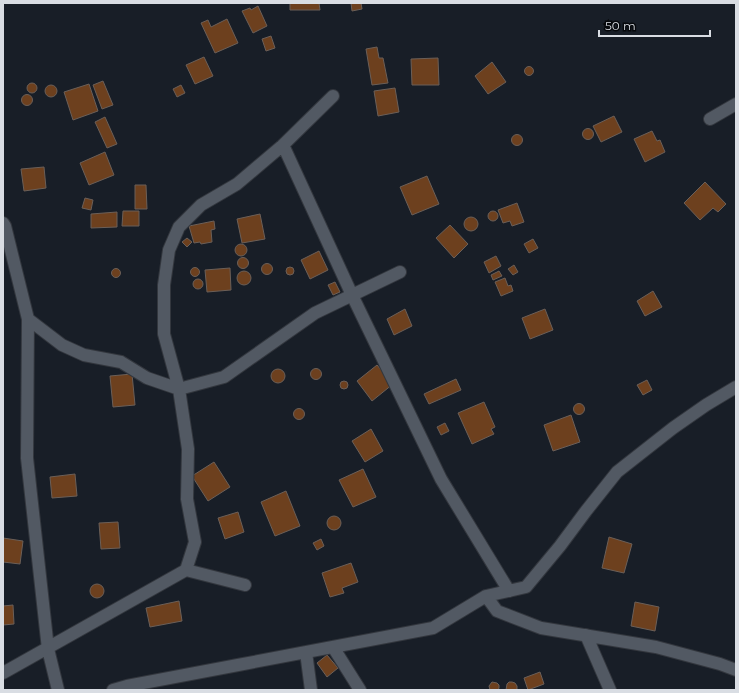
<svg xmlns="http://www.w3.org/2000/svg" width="739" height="693" font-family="Montserrat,sans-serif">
<rect width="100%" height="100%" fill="#181e27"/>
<path fill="#6d401e" stroke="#6b5f58" d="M290,3H319L320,10H290Z
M351,3H361L362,9L352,11Z
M258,6L267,26L253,33L242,11L250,8L251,10Z
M227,19L238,43L215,53L201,23L208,20L211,27Z
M271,36L275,48L266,51L262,39Z
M377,47L379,58H383L388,83L372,85L366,49Z
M204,57L213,76L195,84L186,65Z
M438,58L439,85H412L411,59Z
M492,62L506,82L488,94L475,76Z
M524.5 71a4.5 4.5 0 1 1 9 0a4.5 4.5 0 1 1-9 0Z
M103,81L113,105L102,109L93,85Z
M27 88a5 5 0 1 1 10 0a5 5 0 1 1-10 0Z
M89,84L98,111L73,120L64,92Z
M181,85L185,93L177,97L173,89Z
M45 91a6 6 0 1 1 12 0a6 6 0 1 1-12 0Z
M395,88L399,112L378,116L374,91Z
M21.5 100a5.5 5.5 0 1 1 11 0a5.5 5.5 0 1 1-11 0Z
M614,116L622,132L601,142L593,126Z
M105,117L117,144L107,148L95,122Z
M582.5 134a5.5 5.5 0 1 1 11 0a5.5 5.5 0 1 1-11 0Z
M652,131L657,141L660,140L665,152L645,162L634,139Z
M511.5 140a5.5 5.5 0 1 1 11 0a5.5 5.5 0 1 1-11 0Z
M105,152L114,175L89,185L80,163Z
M44,167L46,188L24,191L21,169Z
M427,176L439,204L412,215L400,187Z
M705,182L726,204L718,212L713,208L700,220L684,203Z
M135,185H146L147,209H135Z
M85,198L93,200L91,210L82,208Z
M517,203L524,222L512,226L510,221L503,223L498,210Z
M488 216a5 5 0 1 1 10 0a5 5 0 1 1-10 0Z
M123,211H139V226H122Z
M117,212V227L91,228V214Z
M260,214L265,239L242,243L237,219Z
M464 224a7 7 0 1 1 14 0a7 7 0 1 1-14 0Z
M214,221L215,229L211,230L212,242L201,244L200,242L194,243L189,226Z
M450,225L468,244L454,258L436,238Z
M187,238L192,242L187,247L182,242Z
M533,239L538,248L529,253L524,244Z
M235 250a6 6 0 1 1 12 0a6 6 0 1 1-12 0Z
M319,251L328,270L310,279L301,260Z
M496,256L501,266L489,273L484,262Z
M237.5 263a5.5 5.5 0 1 1 11 0a5.5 5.5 0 1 1-11 0Z
M261.5 269a5.5 5.5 0 1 1 11 0a5.5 5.5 0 1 1-11 0Z
M514,265L518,272L513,275L508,269Z
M286 271a4 4 0 1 1 8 0a4 4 0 1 1-8 0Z
M190.5 272a4.5 4.5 0 1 1 9 0a4.5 4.5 0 1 1-9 0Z
M230,268L231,290L207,292L205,270Z
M111.5 273a4.5 4.5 0 1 1 9 0a4.5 4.5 0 1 1-9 0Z
M499,271L502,276L493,280L491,275Z
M237 278a7 7 0 1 1 14 0a7 7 0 1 1-14 0Z
M505,278L508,286L511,285L513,291L501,296L495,282Z
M193 284a5 5 0 1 1 10 0a5 5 0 1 1-10 0Z
M335,282L340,292L333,295L328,285Z
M653,291L662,307L645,316L637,301Z
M405,309L412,326L394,335L387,319Z
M545,309L553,330L530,339L522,318Z
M377,365L393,384L372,401L357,381Z
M310.5 374a5.5 5.5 0 1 1 11 0a5.5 5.5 0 1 1-11 0Z
M271 376a7 7 0 1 1 14 0a7 7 0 1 1-14 0Z
M132,374L135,405L113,407L110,376Z
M456,379L461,390L429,404L424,394Z
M647,380L652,390L643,395L637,385Z
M340 385a4 4 0 1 1 8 0a4 4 0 1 1-8 0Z
M484,402L495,427L491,429L494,434L472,444L458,413Z
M573.5 409a5.5 5.5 0 1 1 11 0a5.5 5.5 0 1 1-11 0Z
M293.5 414a5.5 5.5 0 1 1 11 0a5.5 5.5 0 1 1-11 0Z
M571,415L580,442L553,451L544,425Z
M445,423L449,431L441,435L437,427Z
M371,429L383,451L365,462L352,441Z
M214,462L230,487L208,501L192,476Z
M363,469L376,497L353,507L339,480Z
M75,474L77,496L52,498L50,477Z
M286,491L300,526L275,536L261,502Z
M238,512L244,532L225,539L218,518Z
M327 523a7 7 0 1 1 14 0a7 7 0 1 1-14 0Z
M118,522L120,548L101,549L99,523Z
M609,537L632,544L624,573L602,568Z
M3,538L23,541L20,564L3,562Z
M321,539L324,546L317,550L313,543Z
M351,563L358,582L342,588L344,593L330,597L322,573Z
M90 591a7 7 0 1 1 14 0a7 7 0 1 1-14 0Z
M179,601L182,621L150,627L146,608Z
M635,602L659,607L655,631L631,626Z
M13,605L14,624L3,625V606Z
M327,655L338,668L327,677L317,663Z
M540,672L544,684L528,690L524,678Z
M492,682L497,683L499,685V688L498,690H490L489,686Z
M509,682H512L515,683L517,686V690H506L507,684Z"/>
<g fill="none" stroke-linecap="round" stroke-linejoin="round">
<g stroke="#33373e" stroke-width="14">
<path id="street" d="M710,119L736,104
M283,145L352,295L441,479L509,591
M3,223L5,226L28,319L62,345L84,355L121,362L147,378L179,389L224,377L315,313L400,272
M28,319L27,458L48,649L58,690
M186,570L195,542L187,499L188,449L179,389L164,334V285L169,250L179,227L201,205L237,184L283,145L333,96
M486,596L497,611L541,628L656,647L720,664L736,670
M586,635L610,690
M333,647L360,690
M306,652L311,690
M3,673L186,570L245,585
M113,690L127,686L238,665L433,628L486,596L526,587L560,546L586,511L617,472L673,428L706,405L736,387"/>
</g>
<use href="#street" stroke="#525963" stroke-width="12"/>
</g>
<rect width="739" height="693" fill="none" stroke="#d9dde3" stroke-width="8"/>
<path d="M599 30v6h111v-6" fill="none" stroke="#d9dde3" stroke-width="2"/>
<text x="605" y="30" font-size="12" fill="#d9dde3" stroke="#06080b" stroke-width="3" paint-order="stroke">50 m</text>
</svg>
